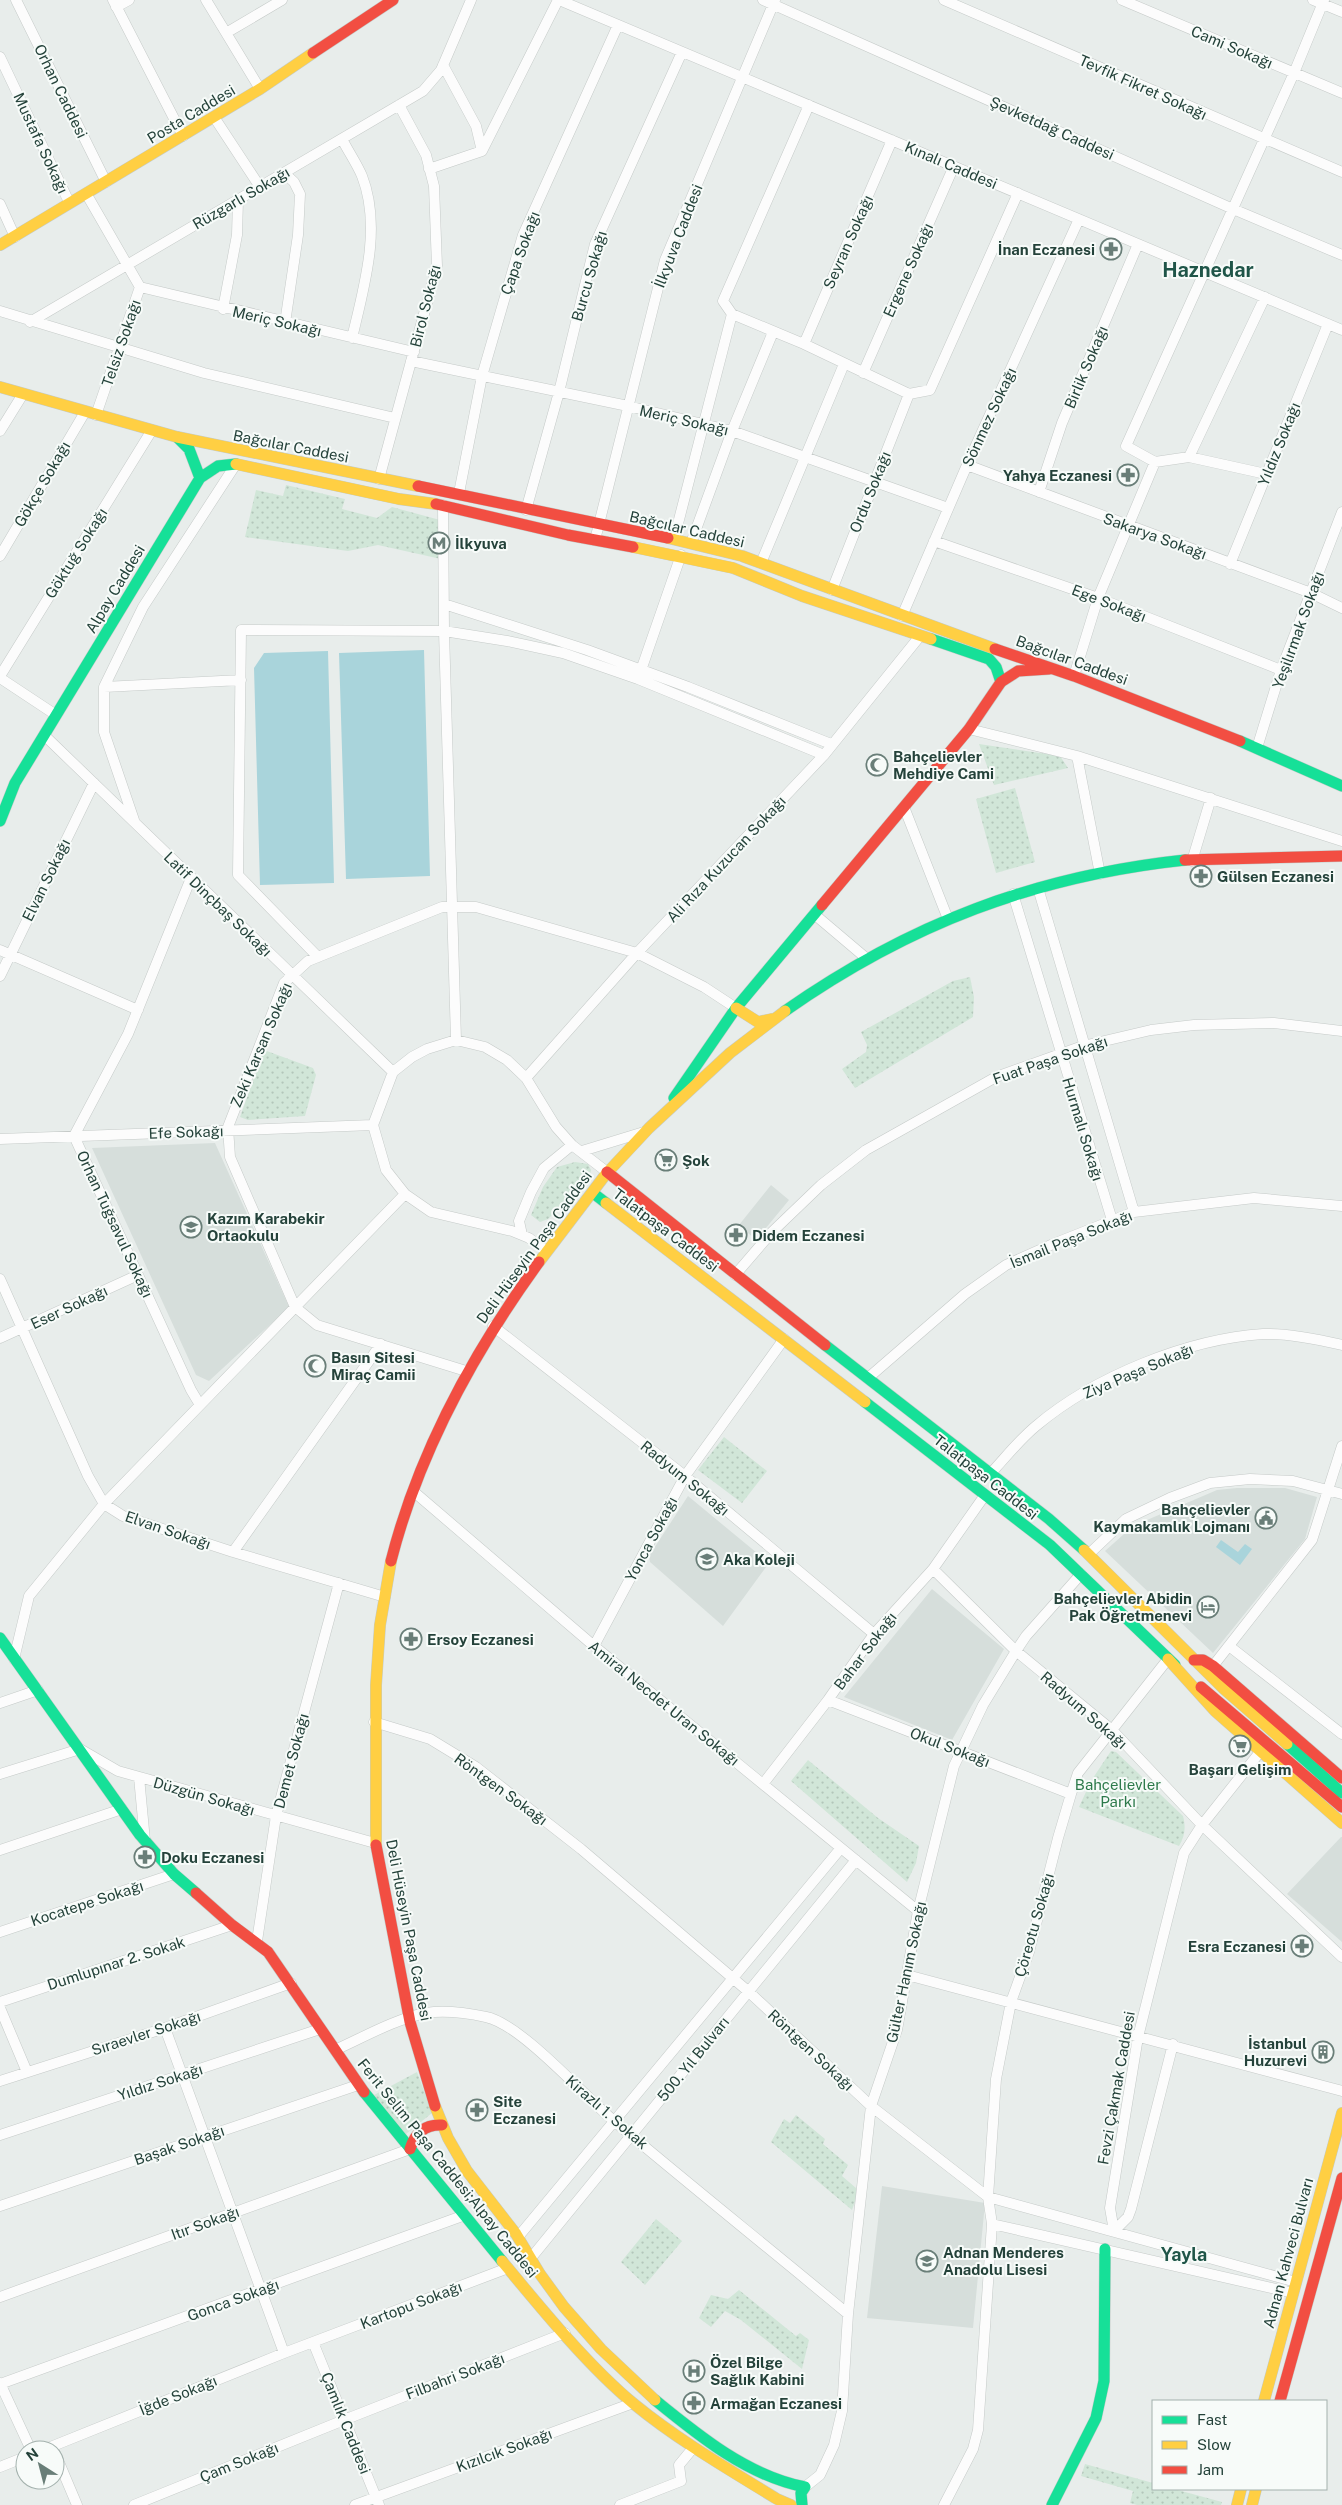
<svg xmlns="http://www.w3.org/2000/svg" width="1342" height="2505" font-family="'Public Sans',sans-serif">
<defs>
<pattern id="grass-dots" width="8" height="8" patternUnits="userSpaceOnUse" patternTransform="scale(1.25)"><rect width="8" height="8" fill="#d1e6d8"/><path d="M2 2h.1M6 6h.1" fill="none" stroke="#b3c6ba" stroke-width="1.8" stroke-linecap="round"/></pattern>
</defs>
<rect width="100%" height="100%" fill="#e8edeb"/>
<path fill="#d6dedb" d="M215,1143L289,1307L209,1381L196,1375L92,1148Z
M771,1185L789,1200L756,1240L739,1225Z
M1237,1488H1285L1317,1497L1305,1539L1213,1653L1105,1551L1133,1526L1217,1490Z
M688,1496L769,1563L723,1626L650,1562L649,1556Z
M932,1589L1004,1649L952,1740L844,1697Z
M1341,1837H1342V1942L1287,1894Z
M882,2186L985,2203L973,2328L867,2318Z"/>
<path fill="url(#grass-dots)" d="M286,485L345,499L342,509L377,518L392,507L440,520L441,559L378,545L348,551L245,537L256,490L283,496Z
M979,744L1060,756L1068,768L994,785Z
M1015,788L1035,862L996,873L976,799Z
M970,977L974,997L973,1017L855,1088L842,1069L866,1052L867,1045L861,1032L953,981Z
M264,1050L313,1068L316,1075L305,1116L248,1120L240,1117Z
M575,1162L588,1164L591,1170L589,1179L548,1219L540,1222L531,1215L543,1187L557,1167Z
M724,1437L767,1471L742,1503L698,1470Z
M1111,1751L1116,1752L1183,1816C1186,1827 1185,1836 1179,1846L1079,1807L1091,1781Z
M808,1760L878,1818L919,1846L916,1863L907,1882L791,1781Z
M417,2072L432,2113L406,2134L374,2095Z
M796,2115L825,2139L823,2144L848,2165L842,2176L856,2188L858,2193L852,2210L771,2142L784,2119L790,2123Z
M656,2219L682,2241L645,2285L621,2262Z
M739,2290L796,2336L800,2333L809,2340L802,2369L741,2320L725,2311L711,2327L699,2318L711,2295L728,2299Z
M1085,2464L1153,2483V2489H1174L1222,2502L1221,2505H1137L1130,2503L1133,2491L1081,2476Z"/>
<path fill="#a9d4db" d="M424,650L430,876L346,879L339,653Z
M328,651L334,883L260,885L254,668L264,653Z
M1221,1540L1238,1552L1245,1544L1252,1549L1240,1565L1216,1547Z"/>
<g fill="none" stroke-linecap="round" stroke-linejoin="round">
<g stroke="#c5cac8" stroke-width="11">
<path id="street" d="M16,0L106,182
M113,0L183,136
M206,0L260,89
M559,0L1342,330
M763,0L1233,209L1342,255
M944,0L1342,172
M1122,0L1342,93
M1313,0L1342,12
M116,7L129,0
M226,33L282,0
M0,57L69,202
M443,65L476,126L482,151
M809,105L723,301L732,314L804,344L909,394L930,390L1018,193
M214,117L260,187
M342,139C348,151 357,164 362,176C382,227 364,287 352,338
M429,169L482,151L558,0
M284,173L294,182L300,194L298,235L285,323
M87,195L140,287L96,415
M0,204L15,237
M140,287L414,352
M1265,297L1189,457L1155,462L1126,446L1294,73L1324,0
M223,309L237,235L238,200
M0,311L204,373L395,418
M30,322L423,91L441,70L471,0
M804,344L892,140
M411,361L628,406L732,431L948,508
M863,373L954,166
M0,431L23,394
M1189,457L1266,474
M967,465L1311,593L1342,608
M379,479L437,266L434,186L426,155L399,105
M1039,492L1062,423L1138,244
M459,493L482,376L523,235L618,25
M443,505L444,631L456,1040
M526,510L559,392L595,244L682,52
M674,539L732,314
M595,540L665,260L775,0
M934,541L1098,598L1281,670
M691,543L732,431L773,332
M0,556L85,412
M761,563L844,364
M1230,564L1328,324
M832,590L909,394
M444,604L587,650L688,687L831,744
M902,616L967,465L1079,219
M0,676L152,430
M639,676L681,555
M1074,676L1098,598L1155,462
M0,678L56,715
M104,687L241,680
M969,729L1077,756L1342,841
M44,735L393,1072
M1257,748L1281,670L1342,512
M1077,756L1100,874
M904,807L948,919
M134,820L104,732V687L143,607L236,464
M1192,861L1211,798
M191,878L128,1034L74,1136L191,1390L200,1405
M1038,888L1134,1212
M1013,894L1112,1220
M814,914L866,958
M0,950L138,1010
M318,957L238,875L241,630L444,631L507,641L563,653L638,679L824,755
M0,976L94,783
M526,1078L637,953L824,755L920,636
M0,1139L373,1125
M582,1151L644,1132
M522,1235L519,1221L531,1192L544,1168L572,1145
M546,1251L529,1238L512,1231L431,1212L405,1194L386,1170L373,1125L393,1072L412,1057L427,1049L456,1040L485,1047L507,1060L526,1078L556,1127L572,1145L607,1172
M735,1275L772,1232L821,1185L866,1150L996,1077L1083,1046L1151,1030L1194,1025L1274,1023L1342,1031
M0,1279L88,1476L104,1504L123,1516L233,1552L385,1597
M493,1326L685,1476L874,1634
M0,1338L138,1275
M466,1371L317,1325L295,1307L230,1157L228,1127L284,983L308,961L442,907H476L637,953L704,987L736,1008
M868,1378L965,1294L1006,1265L1053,1244L1134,1212L1254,1198L1342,1206
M991,1473C1005,1458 1019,1440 1036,1426C1094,1377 1187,1339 1263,1334C1288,1333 1317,1339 1342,1345
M413,1491L594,1646L918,1911
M233,1552L381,1344
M1089,1554L1126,1519L1170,1498L1210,1483L1250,1479L1293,1481L1342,1494
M933,1569L1016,1651L1112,1730L1202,1825L1342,1957
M594,1646L685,1476L784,1339
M1229,1646L1342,1734
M14,1659L29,1596L104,1504L405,1194
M1213,1666L1312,1540L1342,1446
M828,1700L1071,1794
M0,1703L38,1690
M374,1722L430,1739L476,1767L581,1849L749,1992L871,2106L988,2197L1296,2282
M0,1774L80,1749L118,1771L375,1843
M139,1777L145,1841
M763,1784L828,1700L874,1634L933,1569L985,1495
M0,1850L122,1809
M0,1932L174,1874
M257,1941L276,1816L339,1583
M907,1975L1342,2091
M0,2002L232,1925
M0,2008L27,2072
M165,2028L284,2353
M335,2050C364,2037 395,2019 426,2013C445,2010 467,2013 486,2017C521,2024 584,2096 614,2121C691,2186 770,2249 848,2314
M0,2081L165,2028L291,1983
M0,2135L320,2029
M0,2206L358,2085
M992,2224L1293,2293
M1114,2231L1110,2208L1138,2037L1184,1853L1202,1825L1260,1752
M1114,2231L1128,2217L1131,2209L1173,2044
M518,2237L841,1848
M531,2258L856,1860
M0,2297L410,2149
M313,2342L379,2505
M0,2383L31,2450
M0,2384L465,2215
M43,2450L284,2353L508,2268
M55,2453L77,2505
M0,2467L25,2457
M805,2487L820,2475L834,2445L842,2411L848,2314L871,2106L897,2030L918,1911L954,1766L983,1705L1016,1651L1026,1636L1081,1574
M134,2505L344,2420L565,2333
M355,2505L633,2403
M620,2505L681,2481L679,2465L693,2448
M944,2505L973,2449L978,2430L992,2224L988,2197L996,2079L1011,2002L1029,1952L1058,1838L1071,1794L1078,1773L1168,1659"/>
</g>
<g stroke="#c3cbc8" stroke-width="12">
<path id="fast" d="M178,438L189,449L200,478
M931,639L989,659L996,667L1001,682
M1240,741L1342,786
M0,821L15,783L200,478L218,466L236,464
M785,1011C909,924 1035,876 1185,860
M674,1098L736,1008L822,905
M593,1193L606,1203
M825,1345L1049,1519L1084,1550
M865,1402L1050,1545L1175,1665
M0,1638L140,1835L174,1874L196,1893
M1287,1744L1342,1793
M364,2092L502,2261
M655,2400C699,2436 748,2476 805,2487L801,2493L802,2505
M1052,2505L1096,2418L1104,2381L1105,2249"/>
</g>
<g stroke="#c3cbc8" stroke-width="12">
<path id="slow" d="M0,245L260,89L313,53
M0,387L177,437L418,486
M236,464L399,499L436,504
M668,538L742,556L995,649
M633,547L733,568L802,596L931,639
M736,1008L758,1022L772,1019
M606,1203L865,1402
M539,1262L606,1174L649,1128L730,1053L785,1011
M1084,1550L1224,1689L1287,1744
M1168,1659L1215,1711L1342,1823
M376,1845V1685L380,1625L391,1561
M435,2106L448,2138L467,2171L516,2234L540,2274L564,2307L601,2349L655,2400
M502,2261C540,2307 588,2366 634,2404C678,2440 728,2469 777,2499L791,2505
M1264,2401L1342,2113
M1237,2505L1241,2489
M1252,2505L1256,2489"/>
</g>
<g stroke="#c3cbc8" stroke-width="12">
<path id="jam" d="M313,53L393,0
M418,486L668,538
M436,504L568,535L633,547
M995,649L1074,676L1240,741
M1185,860L1342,856
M822,905L969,729L1001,682L1018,671L1049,669
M607,1172L825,1345
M391,1561C419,1451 473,1353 539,1262
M1194,1660H1203L1213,1666L1342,1778
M1201,1687L1342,1807
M376,1845L410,2022L435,2106
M196,1893L232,1925L268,1952L364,2092
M410,2149C415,2133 425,2124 442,2125
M1280,2401L1342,2178"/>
</g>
<use href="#street" stroke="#fcfcfc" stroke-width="10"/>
<use href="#fast" stroke="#16e098" stroke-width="11"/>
<use href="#slow" stroke="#ffcf43" stroke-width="11"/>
<use href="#jam" stroke="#f24e42" stroke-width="11"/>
</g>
<defs>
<g id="pharmacy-ring" transform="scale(1.125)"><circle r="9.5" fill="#f7fbf9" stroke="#697e78" stroke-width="1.5"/><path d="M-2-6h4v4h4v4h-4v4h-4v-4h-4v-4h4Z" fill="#697e78"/></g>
<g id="metro-ring" transform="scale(1.125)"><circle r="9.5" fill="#f7fbf9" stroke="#697e78" stroke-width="1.5"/><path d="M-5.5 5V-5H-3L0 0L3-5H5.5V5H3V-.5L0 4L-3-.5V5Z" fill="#697e78"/></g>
<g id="mosque-ring" transform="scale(1.125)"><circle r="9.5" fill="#f7fbf9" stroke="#697e78" stroke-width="1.5"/><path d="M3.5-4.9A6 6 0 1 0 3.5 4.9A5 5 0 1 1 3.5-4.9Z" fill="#697e78"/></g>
<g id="supermarket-ring" transform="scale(1.125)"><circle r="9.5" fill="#f7fbf9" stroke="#697e78" stroke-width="1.5"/><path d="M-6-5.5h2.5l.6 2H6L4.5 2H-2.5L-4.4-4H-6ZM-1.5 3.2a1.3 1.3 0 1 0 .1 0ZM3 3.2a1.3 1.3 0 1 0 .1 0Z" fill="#697e78"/></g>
<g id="school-ring" transform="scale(1.125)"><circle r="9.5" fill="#f7fbf9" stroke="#697e78" stroke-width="1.5"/><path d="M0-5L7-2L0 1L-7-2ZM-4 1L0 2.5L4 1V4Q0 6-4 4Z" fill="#697e78"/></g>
<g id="civic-ring" transform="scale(1.125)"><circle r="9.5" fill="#f7fbf9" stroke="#697e78" stroke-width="1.5"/><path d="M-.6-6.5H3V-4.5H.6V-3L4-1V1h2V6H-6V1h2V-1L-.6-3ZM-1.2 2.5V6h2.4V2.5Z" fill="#697e78"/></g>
<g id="university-ring" transform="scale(1.125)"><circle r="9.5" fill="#f7fbf9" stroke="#697e78" stroke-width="1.5"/><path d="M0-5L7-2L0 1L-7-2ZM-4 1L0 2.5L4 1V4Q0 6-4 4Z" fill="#697e78"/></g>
<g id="hotel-ring" transform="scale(1.125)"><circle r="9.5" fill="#f7fbf9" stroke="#697e78" stroke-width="1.5"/><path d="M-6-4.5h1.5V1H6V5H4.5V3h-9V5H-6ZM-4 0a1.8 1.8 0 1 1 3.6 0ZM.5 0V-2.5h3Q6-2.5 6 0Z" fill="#697e78"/></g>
<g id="building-ring" transform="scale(1.125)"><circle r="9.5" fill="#f7fbf9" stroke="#697e78" stroke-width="1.5"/><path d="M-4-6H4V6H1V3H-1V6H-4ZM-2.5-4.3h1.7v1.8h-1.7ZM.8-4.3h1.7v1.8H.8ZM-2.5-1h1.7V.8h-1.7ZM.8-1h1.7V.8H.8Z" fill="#697e78"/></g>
<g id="hospital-ring" transform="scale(1.125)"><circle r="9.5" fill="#f7fbf9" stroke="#697e78" stroke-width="1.5"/><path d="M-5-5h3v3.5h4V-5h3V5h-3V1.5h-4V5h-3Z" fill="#697e78"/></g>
</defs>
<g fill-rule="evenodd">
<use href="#pharmacy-ring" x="1111" y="249"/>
<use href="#pharmacy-ring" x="1128" y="475"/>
<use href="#metro-ring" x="439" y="543"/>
<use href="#mosque-ring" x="877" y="765"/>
<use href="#pharmacy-ring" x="1201" y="876"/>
<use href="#supermarket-ring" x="666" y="1160"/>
<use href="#school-ring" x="191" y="1227"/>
<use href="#pharmacy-ring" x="736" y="1235"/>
<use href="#mosque-ring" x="315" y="1366"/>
<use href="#civic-ring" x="1266" y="1518"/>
<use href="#university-ring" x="707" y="1559"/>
<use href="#hotel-ring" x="1208" y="1607"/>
<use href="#pharmacy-ring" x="411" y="1639"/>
<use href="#supermarket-ring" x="1240" y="1746"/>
<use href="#pharmacy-ring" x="145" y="1857"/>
<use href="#pharmacy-ring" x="1302" y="1946"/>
<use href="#building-ring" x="1323" y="2052"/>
<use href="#pharmacy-ring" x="477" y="2110"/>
<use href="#school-ring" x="927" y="2261"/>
<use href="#hospital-ring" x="694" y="2371"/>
<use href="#pharmacy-ring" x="694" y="2403"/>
</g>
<g text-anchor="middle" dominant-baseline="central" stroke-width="4" stroke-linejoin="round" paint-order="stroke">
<g font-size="15" fill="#24423a" stroke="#f7fbf9">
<text transform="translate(1232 47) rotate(23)">Cami Sokağı</text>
<text transform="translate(1143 87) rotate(24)">Tevfik Fikret Sokağı</text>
<text transform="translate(61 91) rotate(64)">Orhan Caddesi</text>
<text transform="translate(191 114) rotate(-31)">Posta Caddesi</text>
<text transform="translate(1052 128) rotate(24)">Şevketdağ Caddesi</text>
<text transform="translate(41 143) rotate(65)">Mustafa Sokağı</text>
<text transform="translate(951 165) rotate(23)">Kınalı Caddesi</text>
<text transform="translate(241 198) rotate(-30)">Rüzgarlı Sokağı</text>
<text transform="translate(678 236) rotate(-69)">İlkyuva Caddesi</text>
<text transform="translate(848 242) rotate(-66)">Seyran Sokağı</text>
<text transform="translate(520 253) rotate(-70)">Çapa Sokağı</text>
<text transform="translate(908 270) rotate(-66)">Ergene Sokağı</text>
<text transform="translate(589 276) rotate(-74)">Burcu Sokağı</text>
<text transform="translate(425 306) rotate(-76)">Birol Sokağı</text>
<text transform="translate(277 321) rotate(13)">Meriç Sokağı</text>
<text transform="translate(121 343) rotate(-71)">Telsiz Sokağı</text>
<text transform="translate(1086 367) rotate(-67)">Birlik Sokağı</text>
<text transform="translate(989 417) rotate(-65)">Sönmez Sokağı</text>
<text transform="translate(684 420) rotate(13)">Meriç Sokağı</text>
<text transform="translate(1279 444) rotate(-68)">Yıldız Sokağı</text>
<text transform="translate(291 446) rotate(11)">Bağcılar Caddesi</text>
<text transform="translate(42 484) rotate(-60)">Gökçe Sokağı</text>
<text transform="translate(870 492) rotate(-68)">Ordu Sokağı</text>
<text transform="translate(687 529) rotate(13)">Bağcılar Caddesi</text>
<text transform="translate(1155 536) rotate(20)">Sakarya Sokağı</text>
<text transform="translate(76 553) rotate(-58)">Göktuğ Sokağı</text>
<text transform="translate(115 589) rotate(-59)">Alpay Caddesi</text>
<text transform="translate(1109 603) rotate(21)">Ege Sokağı</text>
<text transform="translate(1298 630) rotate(-70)">Yeşilırmak Sokağı</text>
<text transform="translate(1072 660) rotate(20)">Bağcılar Caddesi</text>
<text transform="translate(726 859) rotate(-47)">Ali Rıza Kuzucan Sokağı</text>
<text transform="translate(46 880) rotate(-64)">Elvan Sokağı</text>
<text transform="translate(218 904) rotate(44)">Latif Dinçbaş Sokağı</text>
<text transform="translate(261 1045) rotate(-67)">Zeki Karsan Sokağı</text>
<text transform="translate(1050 1060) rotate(-19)">Fuat Paşa Sokağı</text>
<text transform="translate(1083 1129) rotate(73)">Hurmalı Sokağı</text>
<text transform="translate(186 1132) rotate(-2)">Efe Sokağı</text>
<text transform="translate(115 1224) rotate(65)">Orhan Tuğsavul Sokağı</text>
<text transform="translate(666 1230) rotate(37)">Talatpaşa Caddesi</text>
<text transform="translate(1071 1239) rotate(-22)">İsmail Paşa Sokağı</text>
<text transform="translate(534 1247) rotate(-54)">Deli Hüseyin Paşa Caddesi</text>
<text transform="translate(69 1307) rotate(-25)">Eser Sokağı</text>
<text transform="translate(1138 1371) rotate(-23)">Ziya Paşa Sokağı</text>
<text transform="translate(986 1477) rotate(38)">Talatpaşa Caddesi</text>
<text transform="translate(685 1478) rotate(39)">Radyum Sokağı</text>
<text transform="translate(168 1530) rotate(19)">Elvan Sokağı</text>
<text transform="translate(651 1539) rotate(-62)">Yonca Sokağı</text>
<text transform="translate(865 1651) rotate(-53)">Bahar Sokağı</text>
<text transform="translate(664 1703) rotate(39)">Amiral Necdet Uran Sokağı</text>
<text transform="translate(1084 1710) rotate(41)">Radyum Sokağı</text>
<text transform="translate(950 1747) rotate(21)">Okul Sokağı</text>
<text transform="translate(291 1761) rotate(-75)">Demet Sokağı</text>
<text transform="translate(501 1789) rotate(36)">Röntgen Sokağı</text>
<text transform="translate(204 1796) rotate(16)">Düzgün Sokağı</text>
<text transform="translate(87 1903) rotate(-18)">Kocatepe Sokağı</text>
<text transform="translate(1034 1925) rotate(-74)">Çöreotu Sokağı</text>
<text transform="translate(409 1930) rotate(79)">Deli Hüseyin Paşa Caddesi</text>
<text transform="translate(116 1963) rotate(-18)">Dumlupınar 2. Sokak</text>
<text transform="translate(906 1972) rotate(-78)">Gülter Hanım Sokağı</text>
<text transform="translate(146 2033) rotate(-18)">Sıraevler Sokağı</text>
<text transform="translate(811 2050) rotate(43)">Röntgen Sokağı</text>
<text transform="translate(693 2059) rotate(-51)">500. Yıl Bulvarı</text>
<text transform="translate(160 2082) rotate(-18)">Yıldız Sokağı</text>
<text transform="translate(1116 2088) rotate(-80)">Fevzi Çakmak Caddesi</text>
<text transform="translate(607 2112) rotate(41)">Kirazlı 1. Sokak</text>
<text transform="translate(179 2145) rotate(-19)">Başak Sokağı</text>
<text transform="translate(448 2168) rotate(51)">Ferit Selim Paşa Caddesi;Alpay Caddesi</text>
<text transform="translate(205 2223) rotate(-20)">Itır Sokağı</text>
<text transform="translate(1288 2253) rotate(-75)">Adnan Kahveci Bulvarı</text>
<text transform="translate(233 2300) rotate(-20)">Gonca Sokağı</text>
<text transform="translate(411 2305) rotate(-21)">Kartopu Sokağı</text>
<text transform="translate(455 2376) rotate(-21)">Filbahri Sokağı</text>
<text transform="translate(178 2395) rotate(-22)">İğde Sokağı</text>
<text transform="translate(346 2423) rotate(68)">Çamlık Caddesi</text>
<text transform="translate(504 2450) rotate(-20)">Kızılcık Sokağı</text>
<text transform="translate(239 2462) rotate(-22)">Çam Sokağı</text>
</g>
<g font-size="15" font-weight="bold" fill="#24423a" stroke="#f7fbf9" text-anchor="start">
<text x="1095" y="249" text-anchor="end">İnan Eczanesi</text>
<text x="1112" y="475" text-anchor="end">Yahya Eczanesi</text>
<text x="455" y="543">İlkyuva</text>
<text x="893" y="756">Bahçelievler<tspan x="893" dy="17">Mehdiye Cami</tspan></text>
<text x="1217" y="876">Gülsen Eczanesi</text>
<text x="682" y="1160">Şok</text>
<text x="207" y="1218">Kazım Karabekir<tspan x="207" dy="17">Ortaokulu</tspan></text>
<text x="752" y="1235">Didem Eczanesi</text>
<text x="331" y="1357">Basın Sitesi<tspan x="331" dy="17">Miraç Camii</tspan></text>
<text x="1250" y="1509" text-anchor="end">Bahçelievler<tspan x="1250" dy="17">Kaymakamlık Lojmanı</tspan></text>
<text x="723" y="1559">Aka Koleji</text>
<text x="1192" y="1598" text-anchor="end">Bahçelievler Abidin<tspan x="1192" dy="17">Pak Öğretmenevi</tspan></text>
<text x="427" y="1639">Ersoy Eczanesi</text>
<text x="1240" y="1769" text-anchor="middle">Başarı Gelişim</text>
<text x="161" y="1857">Doku Eczanesi</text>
<text x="1286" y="1946" text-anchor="end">Esra Eczanesi</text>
<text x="1307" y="2043" text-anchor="end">İstanbul<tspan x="1307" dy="17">Huzurevi</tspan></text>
<text x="493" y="2101">Site<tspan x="493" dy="17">Eczanesi</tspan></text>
<text x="943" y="2252">Adnan Menderes<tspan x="943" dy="17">Anadolu Lisesi</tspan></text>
<text x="710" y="2362">Özel Bilge<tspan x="710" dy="17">Sağlık Kabini</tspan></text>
<text x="710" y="2403">Armağan Eczanesi</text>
</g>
<g font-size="15" fill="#2d7a4b" stroke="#f7fbf9">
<text x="1118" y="1784">Bahçelievler<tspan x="1118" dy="17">Parkı</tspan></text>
</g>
<g font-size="18" font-weight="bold" fill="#1f5548" stroke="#f7fbf9">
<text x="1184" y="2254">Yayla</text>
</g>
<g font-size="20" font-weight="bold" fill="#1f5548" stroke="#f7fbf9">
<text x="1208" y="270">Haznedar</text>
</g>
</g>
<rect x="1152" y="2400" width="175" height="90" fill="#f7fbf9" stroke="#a3b1ad"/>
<rect x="1162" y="2416" width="25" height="8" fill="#16e098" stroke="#a3b1ad"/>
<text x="1197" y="2425" font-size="15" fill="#24423a">Fast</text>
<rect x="1162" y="2441" width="25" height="8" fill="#ffcf43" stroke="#a3b1ad"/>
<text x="1197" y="2450" font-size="15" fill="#24423a">Slow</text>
<rect x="1162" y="2466" width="25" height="8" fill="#f24e42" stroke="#a3b1ad"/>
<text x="1197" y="2475" font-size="15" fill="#24423a">Jam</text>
<g transform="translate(40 2465) rotate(324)"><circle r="24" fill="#f7fbf9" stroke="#a3b1ad"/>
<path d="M0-4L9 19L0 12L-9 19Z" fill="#697e78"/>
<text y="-8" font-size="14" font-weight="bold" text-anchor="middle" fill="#24423a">N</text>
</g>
</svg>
